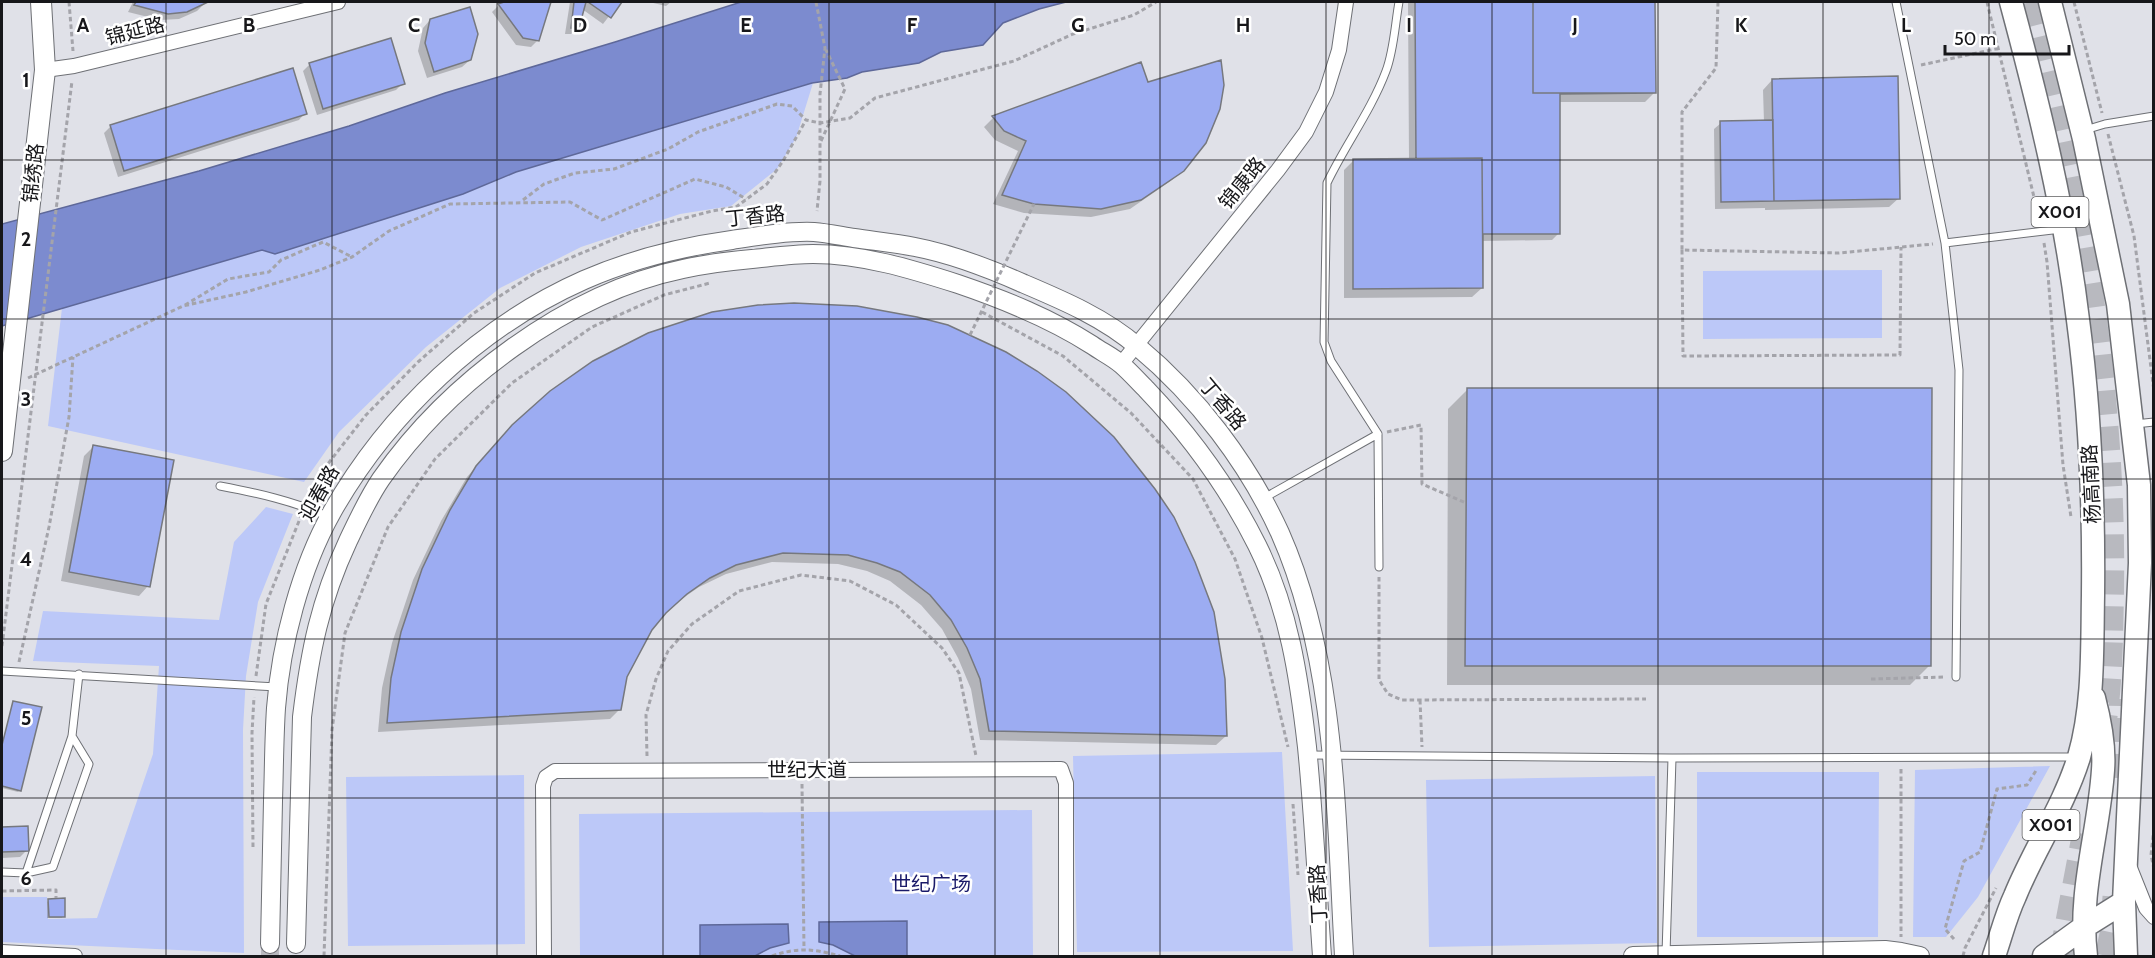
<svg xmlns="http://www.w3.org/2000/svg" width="2155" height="958" font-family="Cabin,'Noto Sans SC',sans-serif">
<rect width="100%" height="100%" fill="#e0e1e8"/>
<path fill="#bcc8f8" d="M813,83L796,138L777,169L731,206L680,214L581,247L500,288L426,347L339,432L304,482L48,426L62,308L262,250L275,254L463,194L516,172Z
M1882,270V338L1703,339V271Z
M266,507L293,514L258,602L246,676L243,730L244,953L2,942V897H47L48,919L97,918L153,754L159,666L33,661L43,611L219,620L234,542Z
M1282,752L1293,951L1077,952L1073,756Z
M2050,766L1978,897L1946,937H1913L1915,770Z
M1697,772H1879L1878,937H1697Z
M524,775L525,944L348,946L346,777Z
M1655,776L1657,943L1429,947L1426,780Z
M1032,810L1033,956H580L579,814Z"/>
<path fill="#7c8bcf" stroke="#5e6899" stroke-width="1.5" d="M741,2H1066L1039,9L1003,23L983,45L941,52L919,63L862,72L847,78L812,83L516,172L463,194L275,254L262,250L2,326V224L199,171L349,126L445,93L615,42Z
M907,921V956H855L833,945L819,942V922Z
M788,924L789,943L770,948L755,956H700V925Z"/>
<path fill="#0003" d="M133,2H206L197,11L179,19L160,20L128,12Z
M507,2H550L538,40L531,47L516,45L492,12L499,5Z
M570,2H620L603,24L582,9L578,27L571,34H565Z
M649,2H671L666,6Z
M1408,2H1654V93L1645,102H1558L1559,233L1552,240L1481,241L1482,288L1472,297L1344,298V170L1353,161L1409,160Z
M430,20L470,60L462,67L427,78L418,51L423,28Z
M1140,63L1183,170L1172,180L1130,209L1091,217L1024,213L993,204L1018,151L995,140L984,127L993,118Z
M310,64L403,83L396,90L317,115L303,71Z
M1772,80L1899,198L1889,207L1765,210V208L1715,209L1714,129L1721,123L1764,122L1763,90Z
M305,113L299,120L118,177L104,133L111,126Z
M1467,390L1929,666L1910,685H1447L1448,409Z
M551,392L1226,736L1216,745L980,740L971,689L958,658L942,629L921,605L890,581L867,571L838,564L772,562L726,574L699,587L676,603L651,629L626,677L620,709L610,719L378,732L382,688L392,643L413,580L441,521L467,477L503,436Z
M94,446L148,586L139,596L61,581L84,456Z
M13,702L20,790L18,792L2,788V743Z
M26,828L27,850L20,857L2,858V829Z
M49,900L63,916L62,918H47V902Z"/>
<path fill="#9cacf2" stroke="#76787e" stroke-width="1.5" d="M136,2H208L187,12L168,14L134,5Z
M504,2H551L539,41L523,38L498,4Z
M574,2H586L579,28H571Z
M588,2H622L611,18Z
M1415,2H1655L1656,93L1560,94V234H1483V288L1353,289V159H1416Z
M1533,2H1655L1656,93H1533Z
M470,7L478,34L471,60L434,72L425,43L430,19Z
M391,38L405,84L323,109L309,63Z
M1221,60L1224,85L1220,109L1206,143L1184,171L1141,200L1101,209L1034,204L1002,195L1026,141L1004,131L992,116L1141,62L1148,82Z
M293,68L307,114L124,171L110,125Z
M1898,76L1900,199L1774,201L1772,79Z
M1773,120L1774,201L1721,202L1720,121Z
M1482,158L1483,288L1353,289V159Z
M794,303L857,306L917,317L948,325L1006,352L1037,371L1066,392L1114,437L1155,489L1174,517L1195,562L1214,612L1225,679L1227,736L989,731L980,679L967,648L951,620L930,595L900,572L877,563L848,555L783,553L736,565L710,578L687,594L666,613L652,630L627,677L621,710L387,723L391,678L401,632L422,569L450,510L476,466L512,425L550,391L593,361L648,333L712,312L758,305Z
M1467,388H1932L1931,666H1465Z
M93,445L174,460L150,587L69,572Z
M13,701L42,707L21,791L2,786V745Z
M28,826L29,851L2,852V827Z
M65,898V917H49L48,899Z"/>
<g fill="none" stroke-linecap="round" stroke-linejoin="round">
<path stroke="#b8b9bf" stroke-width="18" stroke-dasharray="18 9" stroke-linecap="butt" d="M270,944V956"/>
<path stroke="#b8b9bf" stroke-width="24" stroke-dasharray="24 12" stroke-linecap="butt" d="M2030,2C2081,194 2115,392 2112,592C2111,637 2111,688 2103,732
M2120,778L2121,699
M2061,956L2084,834
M2107,956L2112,932L2115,890"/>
<g stroke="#6e7075" stroke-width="9">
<path id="service" d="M1896,2L1945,243L1959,370L1956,677
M2085,130L2105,124L2154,116
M1945,243L2061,229
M2135,424L2154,422
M1378,434L1331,361L1324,342L1327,183C1345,145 1371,111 1386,71C1394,50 1395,24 1399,2
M220,486C257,493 294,501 329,517
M1264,498L1378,434L1379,567
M2,671L277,687
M1310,755L1672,758L2076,757
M2,872L26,873L53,867L89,764L72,736
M26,873L72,736L79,674
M1666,954L1672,758"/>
</g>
<g stroke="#6e7075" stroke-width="16">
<path id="minor" d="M45,70L74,66L338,2
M1121,364L1278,170L1306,132L1326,92L1339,50L1346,2
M2130,868L2146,908L2154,917
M2,952L75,956
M544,956L543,786L546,777L555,771L1061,769L1066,783V956"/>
</g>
<g stroke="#6e7075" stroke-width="20">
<path id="tertiary" d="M270,944C271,896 272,848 273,801C274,770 274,739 276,708C281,644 300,569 332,512C388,413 480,326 584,280C632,259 681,247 732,240C758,236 787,231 814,232C827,233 841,236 854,238C874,241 895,243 915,247C952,254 988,268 1022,283C1062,300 1105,318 1138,347C1197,396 1248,463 1280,533C1337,661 1336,819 1344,956
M296,944L302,717C310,651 320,601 348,541C358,520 368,498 381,479C448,383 567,293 683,269C705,264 729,261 752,259C772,257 793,254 813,254C862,254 911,269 958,284C1005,300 1050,318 1092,345C1102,352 1113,357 1122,365C1130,372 1138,381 1146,389C1190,435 1229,489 1257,545C1289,609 1299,677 1307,747C1314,817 1317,887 1322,956
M1633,956L1885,950L1901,952L1920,956"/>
</g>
<g stroke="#6e7075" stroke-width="22">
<path id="secondary" d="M2,451L45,70L41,2"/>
</g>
<g stroke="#6e7075" stroke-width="25">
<path id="primary" d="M2050,2L2084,139L2118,304L2139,485L2140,563L2124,902L2126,956
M1994,956C2001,936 2006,915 2015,896C2034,849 2064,806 2079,757C2094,705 2092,649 2093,595C2094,504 2090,411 2078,320C2065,212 2039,106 2011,2
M2044,956L2084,927L2124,902
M2086,956C2078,893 2099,832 2103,770C2105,745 2100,721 2094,698"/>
</g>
<path stroke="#a4a4aa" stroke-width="3" stroke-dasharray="4.5 3" stroke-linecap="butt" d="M69,2L73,51
M816,2L825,48L820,94V181L817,211
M1718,2L1716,68L1682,112V250L1839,253L1933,244
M1987,2L2040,222
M2074,2L2102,113
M1921,65L2000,48
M2108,134L2134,236L2154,391
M821,141L845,89L826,50
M523,200L544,184L575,173L614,169L668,149L698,132L777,104L792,106L806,120L820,123L850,118L875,98L1014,61L1073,34L1134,15L1156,2
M2044,243L2047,262L2063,465L2071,517
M1682,250L1683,356L1900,355L1901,247
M185,305L228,279L269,272L281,260L323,242L352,257
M982,312L1063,356L1131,413L1193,479L1235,559L1262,638L1288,747
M28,378L183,306L246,292L320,270L352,257L389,231L450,204L570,202L602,220L695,179L726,187L746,199
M1387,432L1421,425L1422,484L1466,503
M310,496L327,465L366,415L418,362L474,313L535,273L631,232L712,211L736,207L767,184L783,161L806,120
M1379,577V680L1388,694L1402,700L1646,699
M2,646L72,81
M19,662L49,527L69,417L73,357
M256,676L266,604L301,516
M1871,679L1945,677
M1420,700L1422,747
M647,756L646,715L656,679L668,651L692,624L739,591L801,575L850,581L896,605L942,648L959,673L976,756
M1901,769V937
M802,784L804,950
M1293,804L1298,875
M2154,828L2151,855L2154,869
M253,847L252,733L254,697
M2,891L56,890V898
M1954,939L1945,929L1964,861L1980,852L1997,789L2027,785L2037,769
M324,956L332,730L345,633L388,527L435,459L512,383L592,327L664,295L710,283
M772,956C798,947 814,949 840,956
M1963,956L1965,948L1996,888"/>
<use href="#service" stroke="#fff" stroke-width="7"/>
<use href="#minor" stroke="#fff" stroke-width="14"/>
<use href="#tertiary" stroke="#fff" stroke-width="18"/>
<use href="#secondary" stroke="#fff" stroke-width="20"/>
<use href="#primary" stroke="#fff" stroke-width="22"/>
<path stroke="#a4a4aa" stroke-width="3" stroke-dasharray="4.5 3" stroke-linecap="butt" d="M970,335L1034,204"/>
</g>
<path fill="none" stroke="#17171a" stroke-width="1.5" stroke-opacity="0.55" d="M166,2V956M332,2V956M497,2V956M663,2V956M829,2V956M995,2V956M1160,2V956M1326,2V956M1492,2V956M1658,2V956M1823,2V956M1989,2V956M2,160H2154M2,319H2154M2,479H2154M2,639H2154M2,798H2154"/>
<g text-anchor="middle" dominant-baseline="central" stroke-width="5" stroke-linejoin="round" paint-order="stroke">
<g fill="#fff" stroke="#5d5d5f" stroke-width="1.5">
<rect x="2031.5" y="197" width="57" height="30" rx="4.5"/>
<rect x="2022.5" y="810" width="57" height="30" rx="4.5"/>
</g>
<g font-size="18" font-weight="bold" fill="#17171a">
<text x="2060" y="212">X001</text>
<text x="2051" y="825">X001</text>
</g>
<g font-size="20" fill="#17171a" stroke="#fff">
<text transform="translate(135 31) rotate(-14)">锦延路</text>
<text transform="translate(33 173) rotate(-84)">锦绣路</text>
<text transform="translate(1242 183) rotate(-51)">锦康路</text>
<text transform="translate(755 216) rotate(-6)">丁香路</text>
<text transform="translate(1223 404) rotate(50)">丁香路</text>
<text transform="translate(2091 484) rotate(-93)">杨高南路</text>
<text transform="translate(319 493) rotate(-61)">迎春路</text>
<text x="807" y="770">世纪大道</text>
<text transform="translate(1318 894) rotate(-93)">丁香路</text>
</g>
<g font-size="20" fill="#1a1a69" stroke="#fff">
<text x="931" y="884">世纪广场</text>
</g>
</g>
<g font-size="20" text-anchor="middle" font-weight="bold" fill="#17171a" stroke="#fff" stroke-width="5" stroke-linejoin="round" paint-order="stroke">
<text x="83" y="32">A</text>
<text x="249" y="32">B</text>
<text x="414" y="32">C</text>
<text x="580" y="32">D</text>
<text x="746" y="32">E</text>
<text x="912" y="32">F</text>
<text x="1078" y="32">G</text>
<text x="1243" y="32">H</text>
<text x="1409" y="32">I</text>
<text x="1575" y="32">J</text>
<text x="1741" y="32">K</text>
<text x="1906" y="32">L</text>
<text x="26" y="87">1</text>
<text x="26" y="246">2</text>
<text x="26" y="406">3</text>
<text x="26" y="566">4</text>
<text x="26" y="725">5</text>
<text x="26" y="885">6</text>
</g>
<rect width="2155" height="958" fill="none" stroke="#17171a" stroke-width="6"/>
<path d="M1945 45v9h124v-9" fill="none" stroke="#17171a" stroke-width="3"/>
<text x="1954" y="45" font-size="18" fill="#17171a" stroke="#ffffff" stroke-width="4.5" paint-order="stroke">50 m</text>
</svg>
